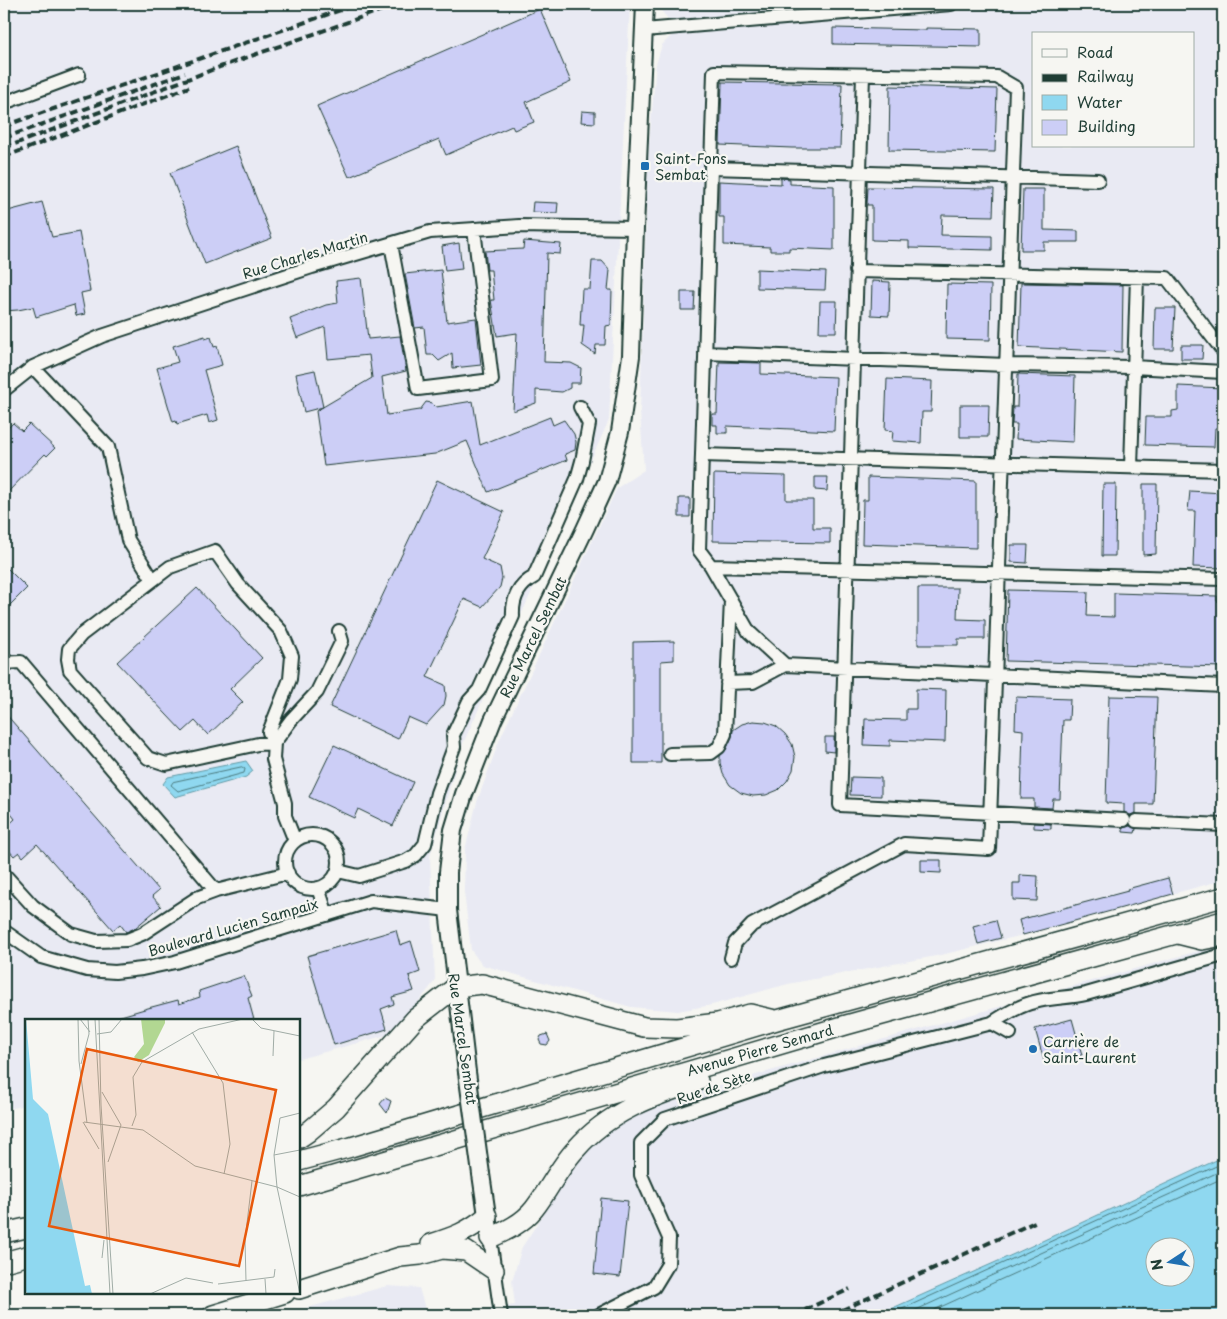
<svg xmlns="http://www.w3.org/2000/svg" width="1227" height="1319" font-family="'Playpen Sans',sans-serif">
<rect width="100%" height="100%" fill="#f6f6f2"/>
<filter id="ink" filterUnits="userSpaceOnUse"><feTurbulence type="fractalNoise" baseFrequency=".02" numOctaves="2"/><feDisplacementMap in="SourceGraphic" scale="10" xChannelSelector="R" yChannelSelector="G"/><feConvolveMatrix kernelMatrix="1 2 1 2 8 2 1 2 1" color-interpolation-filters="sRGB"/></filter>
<g filter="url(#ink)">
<path fill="#e9eaf3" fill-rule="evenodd" d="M4,4H630L609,420L462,746L430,856L435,981L394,1033L299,1059V1020H26V1105L4,1110V966L8,958L4,954Z
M657,4H862L670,21L657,6Z
M1042,4H1223V880L1023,935L941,955L788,984L712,1005L678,1011L631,1007L482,965L471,950L464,892L465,850L477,802L499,741L617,488L644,470L640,412L648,157L656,64L662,45L672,35ZM1033,34H1193V146H1033Z
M1223,944V1157L1014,1254L877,1315H449L515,1305L512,1281L522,1247L586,1150L618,1123L667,1100Z
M387,1286L419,1288L427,1315H281Z"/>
<path fill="#8fd8f0" stroke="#629aa5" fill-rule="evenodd" d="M246,761L253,771L246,777L175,797L163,784L168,777Z
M1223,1157V1315H877L1014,1254ZM1154,1246H1184V1276H1154Z"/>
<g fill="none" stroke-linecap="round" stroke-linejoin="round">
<path stroke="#4c7b7f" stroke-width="1" d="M242,767L245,769L244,773L178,791L171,785L173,782Z
M889,1315L1223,1163
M905,1315L1223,1170
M923,1315L1223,1178"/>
</g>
<path fill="#cccef6" stroke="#1f3d34" d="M540,9L571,82L526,102L534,122L514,130L512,126L446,155L439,139L349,177L317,106Z
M833,28L926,30V28L981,29V47L833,44Z
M722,82L842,84L840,148H792L720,145Z
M890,86L997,89L995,152L889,150Z
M582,111L595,112V123L581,122Z
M236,146L272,238L205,264L170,173Z
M781,178L790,179V184L834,186V250L789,248V251H770V247L724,245V217H719V181L781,184Z
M868,187L994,189L993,216L942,215L941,235L992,236V250L909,248V241L872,240V205H867Z
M1023,189H1044V230L1078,231V242H1044V250H1021Z
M42,202L52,237L79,232L90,291L81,293L85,314L76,316L74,305L36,317L33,307L18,310L4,311V212Z
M533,202L558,203L557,213L532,212Z
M524,241L561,244L560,254L547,253L544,362L571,363L581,368L580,383H570V388L562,392L536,390V403L513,411L517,333L497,336L491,300H494L491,270H487L485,251L523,249Z
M459,243L462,269L445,271L442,246Z
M592,261H602L610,270L608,290H612L611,325L606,326L605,345H596L595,354L582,345L584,325H580L582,289H590Z
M757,269L826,272L825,290L757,288Z
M441,270L447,322L476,318L481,365L453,368L452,353L439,361L433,355H427L424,327L415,328L405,274Z
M361,278L368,339L400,336L406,371L382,377L387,415L420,410L426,402L432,403L436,407L473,401L480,445L550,417L553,425L564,420L574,434L576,442L575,450L565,454L567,460L488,492L467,441L435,454L324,466L316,411L372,378L369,355L328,359L325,327L297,338L290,319L326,305L338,303L336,281Z
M872,281L890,282L889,316L871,315Z
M1021,283L1123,285L1122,352L1019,347Z
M947,284L991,285L990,340L946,339Z
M681,292H695L694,310H681Z
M820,301H837L836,332H819Z
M1155,308H1175L1173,349H1154Z
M205,336V339L211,337L214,347L217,346L222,365L204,370L218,420L209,423L207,415L177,424L176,421L173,422L157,368L178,362L173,346Z
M1181,345H1203L1202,359H1181Z
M719,362L761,363V374L836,377L834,431L727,426V433H717V425H712V414H717Z
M315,370L323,407L304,412L296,374Z
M1018,374L1075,376L1073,442L1016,439L1017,424H1012L1013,407H1017Z
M887,379L932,381L931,412H922L921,443L892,441L893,431L885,430Z
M1178,386L1223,388V428H1215L1214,447L1145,445L1146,417H1172V411L1178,410Z
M960,405H989L988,437H960Z
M13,423L22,431L29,424L55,448L47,456L45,454L4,496V432Z
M714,474L786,476V500H813V528H830V543L713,541Z
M815,477H828L827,491L815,490Z
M868,477L976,481V548L862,544L863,500H868Z
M437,480L504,512L482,559L500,567L502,578L500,587L482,607L464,599L427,677L445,685L446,696L444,705L426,725L408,717L398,739L330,707Z
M1103,484H1116L1115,556H1102Z
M1143,484H1157L1156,554L1143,555Z
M1190,491L1223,493V568L1193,567L1195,511H1188Z
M679,498H690V517H679Z
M1011,545H1028L1027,563L1011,562Z
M4,565L27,588L4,611Z
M197,588L262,658L230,689L243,702L208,735L195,721L183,732L117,662Z
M918,588H958L957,619L985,620V639H958V645H918Z
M1008,590L1088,592L1087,616L1114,617V593L1217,596V601L1223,602V667L1006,661Z
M674,641V660L661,661V763H633V642Z
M916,689L946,690L945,742L890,740V746L864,745L865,719L906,720V709H916Z
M1109,696L1157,697L1153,804H1136V813L1130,815L1124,812V804L1106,803Z
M1016,697L1070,699L1069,720H1063L1060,799H1053L1052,808L1034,807V799H1021L1023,730L1015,729Z
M4,712L159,890L152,896L161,906L135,928L126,932L120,924L113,930L37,844L23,857L19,852L14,856L4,845V829L15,819L4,805Z
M753,721L765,722L776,726L785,734L792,744L795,757L793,770L787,781L778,790L766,795L753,796L741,793L730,785L723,774L720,763V756L726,750L732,737L733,730L742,724Z
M825,737H834V752L825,751Z
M334,745L413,782L393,826L358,809L354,818L309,797Z
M851,777L881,778V796L850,795Z
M1034,823L1051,824V829L1034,828Z
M1130,826L1136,829L1135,833L1123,832V828Z
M921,860H941V873L921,872Z
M1020,875L1038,876L1037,901L1013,900V883H1020Z
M1168,878L1173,894L1023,935L1019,920L1128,891L1127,889Z
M996,920L1001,938L978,944L973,926Z
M396,930L400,945L411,941L420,972L409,976L414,991L392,997L394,1004L381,1009L387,1029L334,1045L307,956Z
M244,976L252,996L248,998L254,1020H115L114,1018L148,1008L178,1000L179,1004L200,997L199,991Z
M1072,1019L1082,1055L1045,1064L1035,1029Z
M547,1034L550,1041L547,1045L541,1044L539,1040L541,1036Z
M385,1098L391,1101L387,1113L380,1104Z
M601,1198L628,1201L620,1277L594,1274Z"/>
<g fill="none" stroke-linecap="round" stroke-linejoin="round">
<g stroke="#1f3d34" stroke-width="16">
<path id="minor" d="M644,30L951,4
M863,75L840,805L1124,820
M4,103L79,75
M711,168L1098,180
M391,244L418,389L492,380L474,229
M856,271L1167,278L1223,351
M705,353L1006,365L1133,367L1223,372
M33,367L108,447L128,540L153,580
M4,390L33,367L102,336L312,267L430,232L519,226L635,228
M702,455L1223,470
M1131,467L1137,277
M215,551L238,584L281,631L292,656L290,679L269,732L274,743L258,744L166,764L148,758L70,670L68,659L69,649L81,635L170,567Z
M711,566L1223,579
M4,663L21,662L216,891
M727,683L753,682L785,665L1223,686
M670,754L711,753L719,747L725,734L731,600
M1136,821L1223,825
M285 862a27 27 0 1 1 54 0a27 27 0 1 1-54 0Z
M295,841L285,816V803L273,759L274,743L291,720L317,692L342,641L339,631
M338,871L359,876L406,861L416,855L425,844L437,793L454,747L453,735L469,701L479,690L513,616C512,599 519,585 534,577L577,479L582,461L589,424L580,407
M4,874L33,906L71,934L96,941L127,940L142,934L197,898L216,891L288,873
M318,888L327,915
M4,931L41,957L87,970L115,972L142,969L175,962L371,901L448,910
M731,958L735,943L752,925L904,844L989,849L1016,88L997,77L714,72L699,550L711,566L749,632L785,665
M992,1023C1001,1017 1011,1011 1020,1007C1040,997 1065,999 1086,994L1223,955
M490,1238L501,1315
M599,1315L654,1287L668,1264L669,1238L641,1175V1143L665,1119L824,1066L992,1023L1010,1033"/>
</g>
<g stroke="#1f3d34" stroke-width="20">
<path id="major" d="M467,1072L448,910V872L453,830L464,794L493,720L585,529L607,481L620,432L631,356L635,228L645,4
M481,1174L489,1229"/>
</g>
<g stroke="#1f3d34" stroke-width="22">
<path id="highway" d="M1178,934L1202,940L1223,936
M299,1138L308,1132L336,1108L415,1019L456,987L482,984L644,1027L677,1028L718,1023L750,1014L775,1020
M299,1161L351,1147L777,1020L1223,897
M299,1186L846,1025L1223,921
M4,1233L26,1228
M490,1238C506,1231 523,1223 534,1209C549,1190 559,1167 576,1149C608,1112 653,1096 698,1081
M431,1244C453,1237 468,1232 487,1216
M4,1262L26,1256
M299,1289L400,1257L420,1255L442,1249L466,1251L494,1270
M213,1315L285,1293"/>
</g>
<use href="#minor" stroke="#f6f6f2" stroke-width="12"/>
<use href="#major" stroke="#f6f6f2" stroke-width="16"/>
<use href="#highway" stroke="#f6f6f2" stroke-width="19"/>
<path stroke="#1f3d34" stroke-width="4" stroke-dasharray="8 4" stroke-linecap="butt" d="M4,126L358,4
M4,138L185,73
M4,148L217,68L399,4
M4,157L189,87
M794,1315L850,1289
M831,1315L1037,1221"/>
<g stroke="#1f3d34" stroke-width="20" stroke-linecap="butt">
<path id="major-bridge" d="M467,1072L481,1174"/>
</g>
<use href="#major-bridge" stroke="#f6f6f2" stroke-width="16"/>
</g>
</g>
<g fill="#1f6fb2" stroke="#f6f6f2" stroke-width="2">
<rect x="640" y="161" width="10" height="10" rx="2.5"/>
<circle cx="1033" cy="1049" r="5"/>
</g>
<g text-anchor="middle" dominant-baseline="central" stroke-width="4.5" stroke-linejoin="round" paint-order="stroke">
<g font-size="14" fill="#1f3d34" stroke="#f6f6f2" text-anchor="start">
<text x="655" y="158">Saint-Fons<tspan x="655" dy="16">Sembat</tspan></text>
<text x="1043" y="1041">Carrière de<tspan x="1043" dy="16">Saint-Laurent</tspan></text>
</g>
<g font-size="14" fill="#1f3d34" stroke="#f6f6f2">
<text transform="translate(305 255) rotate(-17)">Rue Charles Martin</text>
<text transform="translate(533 637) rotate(-64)">Rue Marcel Sembat</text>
<text transform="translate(233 927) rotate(-16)">Boulevard Lucien Sampaix</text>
<text transform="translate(463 1039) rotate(82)">Rue Marcel Sembat</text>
<text transform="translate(760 1050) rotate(-16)">Avenue Pierre Semard</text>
<text transform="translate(714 1087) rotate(-18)">Rue de Sète</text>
</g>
</g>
<g transform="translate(25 1019)">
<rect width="275" height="275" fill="#f6f6f2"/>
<path d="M116,0H140V4L124,36L113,43L109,38L119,25Z" fill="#b2d792"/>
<path d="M1,0L8,80L23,95L60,267L65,266L67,275H3L0,271Z" fill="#8fd8f0"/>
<path fill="none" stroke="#a0aca6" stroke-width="1" d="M53,0L54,42L62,104M55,0L65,13M70,0L85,275M74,0L76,86L88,275M227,0L236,9L275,17M167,13L198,64L205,125L199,155M72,15L86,13L97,0M248,37L249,12M56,45L64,15L63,0M77,73L96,106L83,143M58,103L74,130M59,103L118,111L170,147L252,168L275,178M107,107L111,96L108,58L117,43L174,10L218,0M249,136L275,131M77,239L79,221M240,260L241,275M221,262L220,221L227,162M193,265L249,258L250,250M125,275L161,259L188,264M275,275L252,168L249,136L255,99L275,94"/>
<path fill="#e8590c" fill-opacity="0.15" stroke="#e8590c" stroke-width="2.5" d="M62,30L251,71L214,247L24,207Z"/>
<rect width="275" height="275" fill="none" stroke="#1f3d34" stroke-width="2.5"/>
</g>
<rect width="1227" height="1319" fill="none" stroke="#f6f6f2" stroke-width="20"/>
<rect x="10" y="10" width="1207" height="1299" fill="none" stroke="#1f3d34" stroke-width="2" filter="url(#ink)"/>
<rect x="1032" y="32" width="162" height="115" fill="#f6f6f2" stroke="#a0aca6"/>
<rect x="1042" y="49" width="25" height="8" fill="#f6f6f2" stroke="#a0aca6"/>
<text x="1077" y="58" font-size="15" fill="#1f3d34">Road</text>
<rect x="1042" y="74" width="25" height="8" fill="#1f3d34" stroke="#a0aca6"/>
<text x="1077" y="82" font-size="15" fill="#1f3d34">Railway</text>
<rect x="1042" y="95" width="25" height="15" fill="#8fd8f0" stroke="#a0aca6"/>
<text x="1077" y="108" font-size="15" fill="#1f3d34">Water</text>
<rect x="1042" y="120" width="25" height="15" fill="#cccef6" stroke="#a0aca6"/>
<text x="1077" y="132" font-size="15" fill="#1f3d34">Building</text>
<g transform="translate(1170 1262) rotate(258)"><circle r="24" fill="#f6f6f2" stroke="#a0aca6"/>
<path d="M0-4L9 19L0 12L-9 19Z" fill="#1f6fb2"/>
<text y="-8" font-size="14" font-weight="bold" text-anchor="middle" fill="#1f3d34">N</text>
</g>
</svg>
